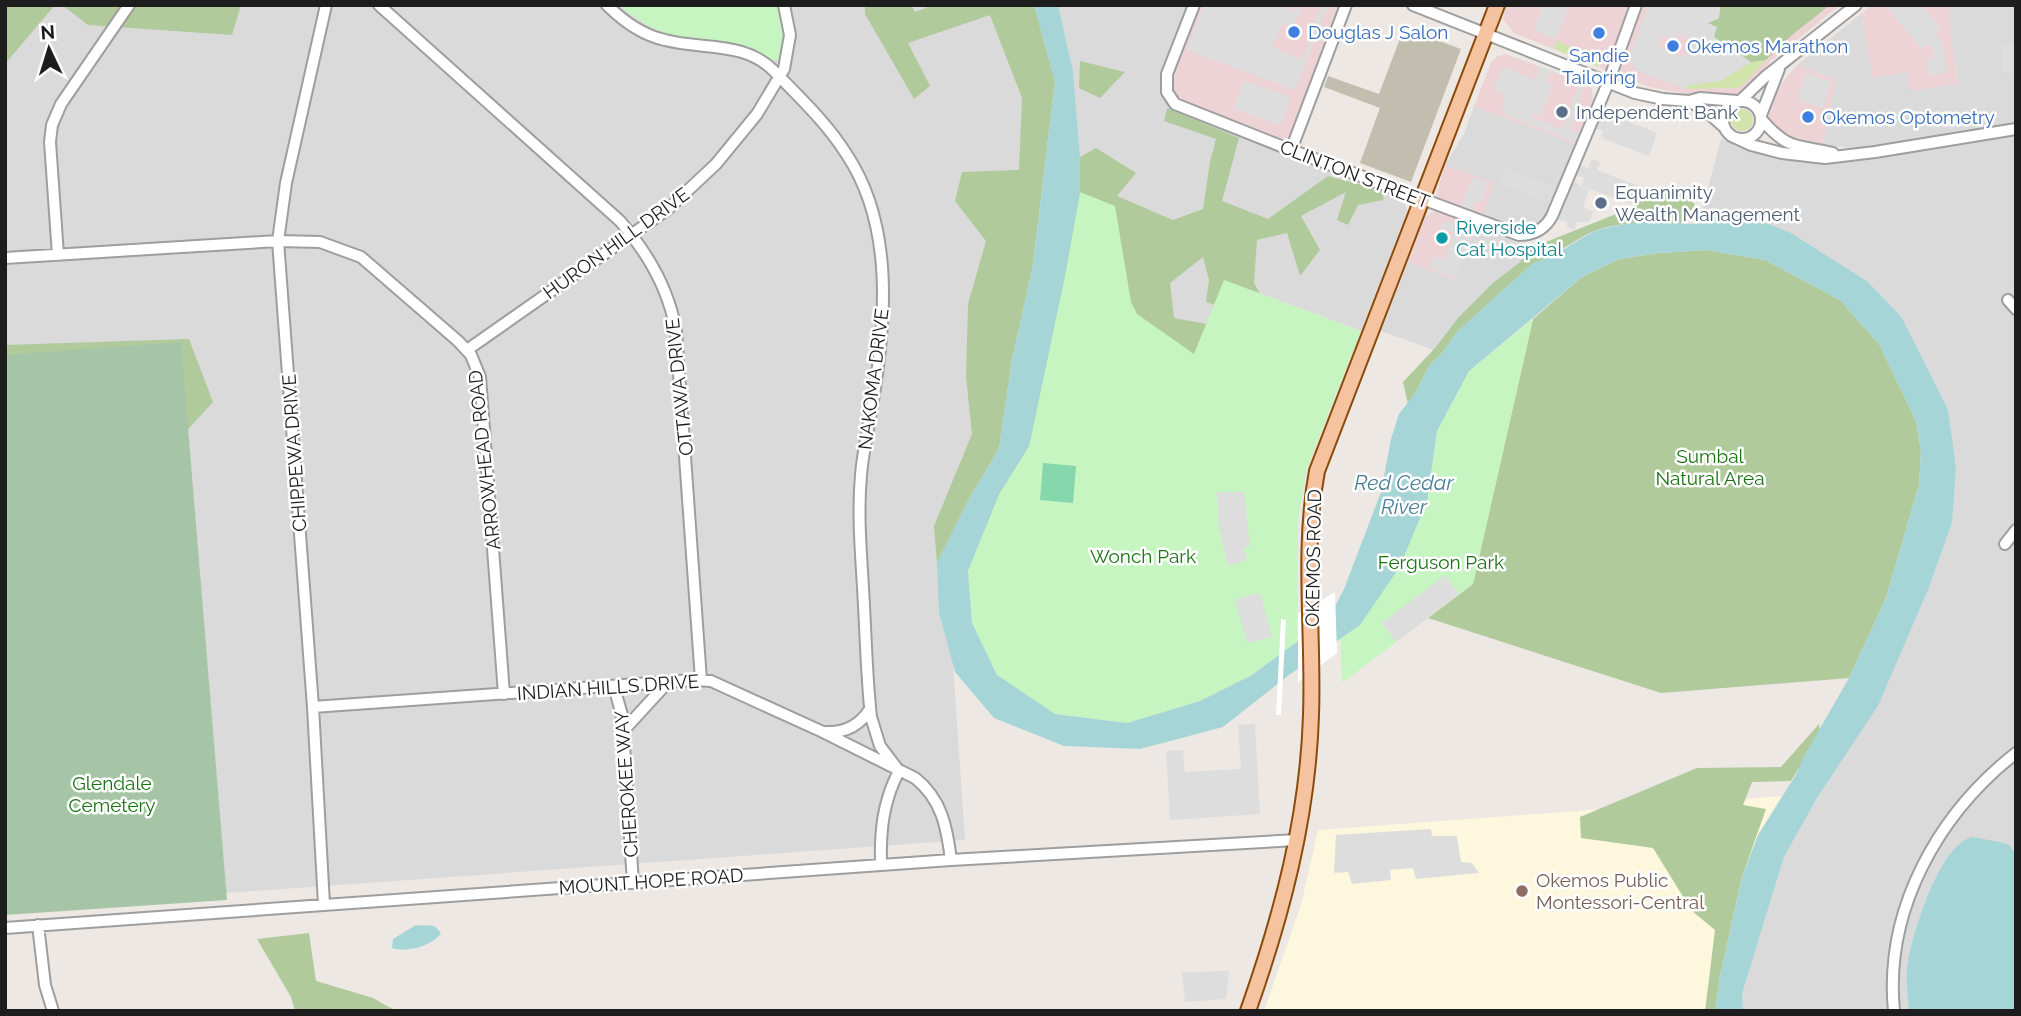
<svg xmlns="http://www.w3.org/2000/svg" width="2021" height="1016" font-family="Raleway,sans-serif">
<rect width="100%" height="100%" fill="#ede8e3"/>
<path fill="#dbdada" d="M5,5H1034L1055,81L939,613L953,664L965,840L226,893L181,343L5,355Z
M1058,5H1189L1161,75L1160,90L1168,104L1400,196L1405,200L1407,212L1361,331L1225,280L1194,354L1080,192V157L1073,71Z
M1951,5H2016V124L1863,148L1822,146L1836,80L1797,65L1862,13L1872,78L1907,72L1910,91L1958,83L1948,13Z
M1474,106L1575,144L1560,188L1546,216L1535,226L1517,230L1481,218L1445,165L1464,134Z
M2016,136V1011H1743L1742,994L1784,857L1817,798L1878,706L1928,590L1952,523L1923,363L1902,318L1868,283L1791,233L1737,219L1717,216L1712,221L1699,222L1721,139L1746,147L1833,161L1867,160Z
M1476,226L1553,256L1442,353L1381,331L1408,262L1455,280Z"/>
<path fill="#edd3d6" d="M1199,5H1340L1289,137L1281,139L1179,100L1173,95L1170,83L1177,59Z
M1506,5H1840L1771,61L1751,85L1738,94L1723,95L1682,93L1649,87L1514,33L1503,19Z
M1872,5H1951L1948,13L1958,84L1910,91L1907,72L1872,78L1862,13Z
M1506,54L1586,84L1592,89L1593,99L1575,144L1474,106L1492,61L1498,56Z
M1797,65L1836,80L1822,146L1793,142L1771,124L1769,119L1768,110L1774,92Z
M1445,165L1494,183L1481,218L1439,200L1436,196Z
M1436,211L1476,226L1455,280L1408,262L1425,217L1430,213Z"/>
<path fill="#fdf7dd" d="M1782,796L1758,835L1720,977L1715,1011H1264L1301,905L1318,830Z"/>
<path fill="#c1beaf" d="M1404,28L1461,49L1411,182L1360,163L1380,108L1324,87L1328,76L1379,94Z"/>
<path fill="#d1e4ac" d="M1556,41L1600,59L1606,62L1596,66L1557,50L1554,47Z
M1766,60L1744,84L1737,88L1686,89L1687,85L1720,81L1751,62Z
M1731 120a11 11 0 1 1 22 0a11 11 0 1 1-22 0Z"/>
<path fill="#b0ca9b" d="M5,5H55L5,64Z
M62,5H241L232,35L88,25Z
M865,5H911L915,12L933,5H1034L1055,81L1033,265L1012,360L999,449L969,499L937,563L934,526L972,434L966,377L968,304L986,241L955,201L962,172L1019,170L1022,98L990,15L908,43L930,86L914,99L865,14Z
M1721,5H1830L1792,35L1766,60L1751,62L1714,37L1706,23L1719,18Z
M1080,61L1125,72L1100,98L1079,88Z
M1167,108L1239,138L1222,201L1268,219L1328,176L1384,191L1383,200L1358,205L1348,225L1337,220L1346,192L1301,216L1320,250L1300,276L1287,233L1257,240L1254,283L1278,327L1206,302L1209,280L1203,257L1170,283L1174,318L1273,336L982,536L1080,192V157L1096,148L1136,173L1117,196L1173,220L1203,209L1210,162L1216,139L1164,121Z
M1678,186L1695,205L1680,224C1652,221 1619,221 1592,232C1571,241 1556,257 1533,263L1458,331L1442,353L1429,366L1416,392L1408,404L1403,382L1435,348L1458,318L1493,283L1519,263L1531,248L1631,208L1657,190Z
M1706,250L1765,260L1840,300L1879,344L1916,421L1921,451L1919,485L1886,598L1849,678L1661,693L1428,618L1473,584L1533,319L1582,277L1619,259L1659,253Z
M189,339L213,402L179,439L5,445V345Z
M1819,724L1820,733L1791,781L1752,782L1743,805L1766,809L1742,877L1720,977L1715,1011H1705L1715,930L1692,911L1653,848L1581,838L1580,817L1697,768L1781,767Z
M309,933L316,981L373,998L396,1011H295L291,997L257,939Z"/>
<path fill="#a6c5a6" d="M181,342L227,900L5,915V355Z"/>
<path fill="#c7f5c2" d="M616,5H777C784,21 789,45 778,60H771L739,44L674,36L654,29Z
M1080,192L1115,206L1131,302L1137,314L1194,354L1224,280L1361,331L1307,468L1298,522L1297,642L1252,675L1200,701L1127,723L1055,714L997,676L972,623L968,571L999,494L1029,446L1065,275Z
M1533,319L1473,584L1342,683L1340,639L1360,625L1427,502L1437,431L1469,371Z"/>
<path fill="#86d7ab" d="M1043,463L1076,466L1073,503L1040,500Z"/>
<path fill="#ddd" fill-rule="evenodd" d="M1204,5H1269L1277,8L1281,5L1296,11L1298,5H1303L1293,28L1282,23L1272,47L1302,60L1313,36L1309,34L1321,5H1328L1295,90L1187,50Z
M1544,5H1569L1556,39L1536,31L1535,27Z
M1649,5H1720L1718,19L1708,23L1717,27L1714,37L1751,62L1720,81L1688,85L1686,89L1637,71L1629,59ZM1678,34L1687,38L1685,44L1689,46L1684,58L1657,47L1662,35L1675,40Z
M1894,5H1921L1941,29L1936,34L1943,45L1947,73L1929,76L1927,60L1934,59L1932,47L1927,44L1921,48L1889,10Z
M2016,45V72L2004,74L2001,46Z
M1537,65L1558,73L1550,74L1546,80L1547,84L1552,86L1541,116L1530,112L1531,117L1562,129L1579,85L1578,81L1586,84L1580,94L1581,103L1570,129L1573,133L1581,130L1575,144L1573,141L1501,113L1506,95L1494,89L1503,67L1534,80L1539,73Z
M1806,73L1831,82L1823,108L1797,100Z
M1244,81L1291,97L1281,125L1234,109Z
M1610,114L1657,133L1649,156L1601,138L1603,130L1594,129L1600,115L1602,119L1606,121Z
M1592,159L1600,162L1597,170L1638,186L1631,204L1582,186L1584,177L1575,176L1580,162L1582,166L1588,168Z
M1506,168L1560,188L1553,204L1546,194H1543L1541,200L1500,184Z
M1473,177L1488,183L1481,203L1474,201L1472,213L1459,208L1462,206Z
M1573,180L1580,186L1589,190L1583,207L1593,212L1589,222H1577L1574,230L1567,227V221L1555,220Z
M1453,217L1474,226L1468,228L1472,232L1455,278L1429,268L1434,257L1444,260L1454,233L1441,228L1444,221L1456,224Z
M1217,492H1244L1250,546L1243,548L1247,560L1228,566L1219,528Z
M1445,575L1459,594L1396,642L1382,623Z
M1260,593L1272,637L1247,643L1235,599Z
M1255,724L1260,814L1170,820L1166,751L1183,750L1185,772L1241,769L1238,725Z
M1431,829L1432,836H1457L1461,862L1472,863L1479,873L1416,879L1413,868L1390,870L1391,880L1352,884L1348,872L1334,873L1336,835Z
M1229,971L1226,999L1185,1002L1182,972Z"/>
<path fill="#a6d5d8" d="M1034,5H1058L1073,71L1080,157V192L1065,275L1029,446L999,494L968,571L972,623L997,675L1055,714L1127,723L1200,701L1252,675L1329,618L1344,589L1381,492L1391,439L1399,414L1416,392L1429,366L1442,353L1458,331L1533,263C1555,258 1571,243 1591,233C1608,225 1635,222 1654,221C1673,221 1702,230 1717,216L1761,221L1791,233L1868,282L1902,318L1948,410L1956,468L1952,523L1928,590L1878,706L1817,798L1784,857L1742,994L1743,1011H1715L1720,977L1742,877L1758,835L1797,773L1803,758L1849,678L1886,598L1919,485L1921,451L1916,421L1879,344L1840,300L1765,260L1706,250L1659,253L1619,259L1582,277L1469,371L1437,431L1427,502L1399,568L1360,625L1289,675L1223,727L1140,749L1064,746L994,718L955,672L939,613L937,563L969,499L999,449L1012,360L1033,265L1055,81Z
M1973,837L2004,843L2009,845L2016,854V1011H1909C1908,995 1905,978 1908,962C1913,932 1940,843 1973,837Z
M416,925C426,927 435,921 441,934C430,946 408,953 392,948L393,939Z"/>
<path fill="#fff" d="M1335,592L1337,653L1298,682V614Z
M1281,619L1286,620L1281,715H1276Z"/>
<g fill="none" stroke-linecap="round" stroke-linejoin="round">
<g stroke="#9e9e9e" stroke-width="14">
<path id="minor" d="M379,5L620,221C647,252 669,290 676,331L701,680
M607,5C623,21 642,35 665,40C703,50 745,41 774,71C800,98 827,123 847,155C894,226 886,321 873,401C869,426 863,450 861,475C857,519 862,562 864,606C866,643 867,681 871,717L880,746L899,771C883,801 880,831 881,865
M1194,5L1167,74V92L1175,104L1291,150L1519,235C1534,235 1545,229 1552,216L1608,83L1636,5
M1413,5L1635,93L1663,99L1689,101L1700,98L1737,101
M1741,100L1765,77L1856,5
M1723 120a19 19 0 1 1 38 0a19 19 0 1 1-38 0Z
M1689,101L1706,111L1723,126
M1761,115L1779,69
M1762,120C1789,151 1796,144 1833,153
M1738,139L1751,145L1782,153L1825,158L1875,152L2016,129
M1291,150L1346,5
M58,255L50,142L52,125L61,104L129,5
M5,258L278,241L320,242L361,257L458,341L471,355L480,377L504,694
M2008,300L2016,309
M467,350L668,209L716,164L757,114L784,69L790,35L784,5
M2005,544L2016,530
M614,687L622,715L633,883
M313,707L693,680L711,681L823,732L915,778C942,799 947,828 951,860
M623,731L668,682
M826,732C845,733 860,725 870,709
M324,904L313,707L278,241L286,183L326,5
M38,925L45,985L53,1011
M5,928L951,860L1297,840
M1894,1011C1884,910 1938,814 2016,753"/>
</g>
<g stroke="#8b4b0a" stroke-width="18">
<path id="major" d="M1248,1011C1282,915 1308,817 1311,715C1314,634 1302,551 1317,471L1497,5"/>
</g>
<use href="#minor" stroke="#fff" stroke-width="10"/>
<use href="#major" stroke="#f5c3a0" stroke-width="14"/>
</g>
<g fill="#3f7fe0" stroke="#fff" stroke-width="2.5">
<circle cx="1294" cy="32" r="7"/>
<circle cx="1599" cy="33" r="7"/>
<circle cx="1673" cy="46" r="7"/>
<circle cx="1808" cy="117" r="7"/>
</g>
<g fill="#5c6f8a" stroke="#fff" stroke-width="2.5">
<circle cx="1562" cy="112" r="7"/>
<circle cx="1601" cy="203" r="7"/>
</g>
<circle fill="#0f9aa8" stroke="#fff" stroke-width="2.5" cx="1442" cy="238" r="7"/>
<circle fill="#8d6e63" stroke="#fff" stroke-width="2.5" cx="1522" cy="891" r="7"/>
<g text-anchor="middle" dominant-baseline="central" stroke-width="5" stroke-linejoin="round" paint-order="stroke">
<g font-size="19" fill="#366cbe" stroke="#fff" text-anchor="start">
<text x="1308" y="32">Douglas J Salon</text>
<text x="1687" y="46">Okemos Marathon</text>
<text x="1599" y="55" text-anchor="middle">Sandie<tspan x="1599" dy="22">Tailoring</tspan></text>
<text x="1822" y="117">Okemos Optometry</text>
</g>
<g font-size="19" fill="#4e5e75" stroke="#fff" text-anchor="start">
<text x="1576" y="112">Independent Bank</text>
<text x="1615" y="192">Equanimity<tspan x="1615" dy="22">Wealth Management</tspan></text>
</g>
<g font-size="19" fill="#1d1d1d" stroke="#fff">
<text transform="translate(1355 174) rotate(21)">CLINTON STREET</text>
<text transform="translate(616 243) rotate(-36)">HURON HILL DRIVE</text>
<text transform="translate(873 379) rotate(-83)">NAKOMA DRIVE</text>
<text transform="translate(679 387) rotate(-96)">OTTAWA DRIVE</text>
<text transform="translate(294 453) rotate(-94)">CHIPPEWA DRIVE</text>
<text transform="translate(484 460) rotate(-96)">ARROWHEAD ROAD</text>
<text transform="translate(1313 558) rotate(-89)">OKEMOS ROAD</text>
<text transform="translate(608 687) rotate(-4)">INDIAN HILLS DRIVE</text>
<text transform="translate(626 784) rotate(-94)">CHEROKEE WAY</text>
<text transform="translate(651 881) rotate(-4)">MOUNT HOPE ROAD</text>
</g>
<g font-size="19" fill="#0d838f" stroke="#fff" text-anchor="start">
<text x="1456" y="227">Riverside<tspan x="1456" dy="22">Cat Hospital</tspan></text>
</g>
<g font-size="19" fill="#1a7313" stroke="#fff">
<text x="1710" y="456">Sumbal<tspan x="1710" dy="22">Natural Area</tspan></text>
<text x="1143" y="556">Wonch Park</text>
<text x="1441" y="562">Ferguson Park</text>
<text x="112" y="783">Glendale<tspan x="112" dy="22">Cemetery</tspan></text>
</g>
<g font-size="19" fill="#785e54" stroke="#fff" text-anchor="start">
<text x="1536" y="880">Okemos Public<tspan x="1536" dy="22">Montessori-Central</tspan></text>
</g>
<g font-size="21" font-style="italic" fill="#4a7d96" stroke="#fff">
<text x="1404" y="482">Red Cedar<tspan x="1404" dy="24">River</tspan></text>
</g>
</g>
<rect width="2021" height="1016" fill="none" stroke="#1d1d1d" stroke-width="14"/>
<g transform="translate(49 49) rotate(356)" stroke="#ffffff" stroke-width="5" paint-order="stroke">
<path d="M0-5L12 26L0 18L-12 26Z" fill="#1d1d1d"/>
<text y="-10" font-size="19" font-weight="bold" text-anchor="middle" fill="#1d1d1d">N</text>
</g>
</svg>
